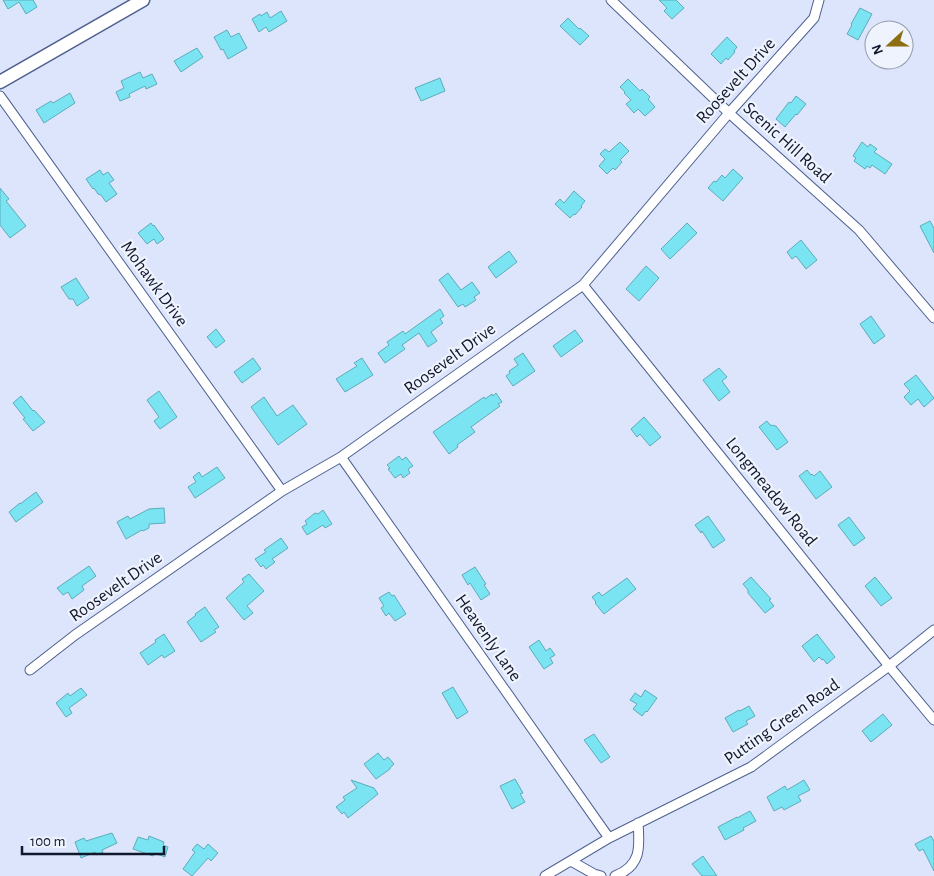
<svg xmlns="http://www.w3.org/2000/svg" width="934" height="876" font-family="'Alegreya Sans',sans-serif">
<rect width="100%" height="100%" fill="#dce5fc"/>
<path fill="#7be4f3" stroke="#5dacb8" d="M3,0H33L37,7L26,14L19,2L8,9Z
M659,0H676L684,8L672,19L664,11L667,8Z
M860,8L872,14L858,40L847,34L852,25L851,24Z
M281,11L287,21L269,32L266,27L259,32L252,19L260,14L261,16L267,12L270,18Z
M568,18L579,29L580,28L589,36L580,45L560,26Z
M227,30L231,37L239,33L247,48L228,59L223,49L221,50L214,37Z
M727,37L737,47L734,51L735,52L728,60L726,58L721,64L711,54Z
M197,48L203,57L181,72L174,61Z
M140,72L143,78L152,74L157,84L146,89L145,86L129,94L130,97L120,101L116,92L124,88L121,81Z
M440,78L445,91L421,101L415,88Z
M628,79L640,91L642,89L650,97L648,99L655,107L645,116L638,109L634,113L626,104L631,100L624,93L625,92L620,87Z
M70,93L75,103L44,123L36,110L51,101L53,103Z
M796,96L806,104L797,115L796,114L785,127L776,119L789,102L791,103Z
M620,142L629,151L620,160L622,162L615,170L613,168L607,174L599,166L605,159L600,154L605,149L609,152Z
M862,142L868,147L870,144L877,149L874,152L892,164L885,174L872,165L870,168L867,166L865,169L854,161L856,158L853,156Z
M733,169L743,178L723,201L708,188L714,181L716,182L722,175L725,178Z
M100,170L103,175L108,172L114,180L109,183L117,194L106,202L101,195L98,194L94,188L93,189L86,179Z
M0,188L9,199L6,201L26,226L10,238L0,225Z
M574,191L585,201L581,206L582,207L575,215L574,214L570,218L555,204L560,199L564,203Z
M930,221L934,228V253L920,226Z
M151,223L153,226L154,225L164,239L157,244L154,239L147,244L138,233Z
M687,223L697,233L670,259L661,249Z
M801,240L817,260L806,269L796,256L792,259L787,252Z
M509,251L517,262L496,278L488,267Z
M646,266L659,278L639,301L626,289Z
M448,273L461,290L472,282L480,293L474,297L476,300L465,307L463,304L458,307L439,280Z
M76,278L89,298L77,306L73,299H69L61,287Z
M440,309L444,316L440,319L443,323L431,332L437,341L428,347L419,333L402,345L405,349L385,363L378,353L389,345L387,342L403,331L405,334Z
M871,316L885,336L874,344L860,324Z
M216,329L225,341L216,348L207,337Z
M575,330L583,341L561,357L553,346Z
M523,353L535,371L513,386L506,376L510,373L509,371L518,365L514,359Z
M253,358L261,369L242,383L234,372Z
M362,358L373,375L345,392L336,379L357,366L354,363Z
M719,368L727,377L722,381L730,392L719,401L703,380Z
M916,375L934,398L924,407L918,399L911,405L904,397L910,391L904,384Z
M159,391L177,417L160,429L154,421L159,417L147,400Z
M496,393L502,402L498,404L500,406L471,427L475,432L457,445L458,447L449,454L433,432L484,397L485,399L492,394L493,396Z
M21,396L33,411L34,410L45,422L33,431L23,419L25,418L13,403Z
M264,397L277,416L293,405L307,424L278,445L251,407Z
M644,417L661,437L650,446L640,434L637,437L631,429Z
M767,421L770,425L776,426L788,442L777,450L759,427Z
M399,456L402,460L406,457L413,466L408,469L410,473L403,478L401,474L395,478L388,469L390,468L387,465Z
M217,467L225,478L195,498L188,487L196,482L193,477L199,472L202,477Z
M807,470L811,475L812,474L814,476L820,471L832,487L816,499L799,476Z
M36,492L43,502L16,522L9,512L20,503V504Z
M164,508L165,523L149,524V528L143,531L142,530L126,539L117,522L128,516L130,519L149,509Z
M323,510L332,524L325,528L323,525L307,535L302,527L307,524L305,521L315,513L318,514Z
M708,516L725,540L713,548L702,531L701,533L695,525Z
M849,517L865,538L854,546L838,525Z
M281,538L288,548L272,559L275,562L266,569L263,565L261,567L255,559L266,552L264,550Z
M89,566L96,576L82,586L84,590L72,599L68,592L63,595L57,588Z
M475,567L486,584L484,585L490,594L481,600L470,583L468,585L462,575Z
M249,574L264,591L247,606L253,613L244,620L226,598L244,582L242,579Z
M751,577L771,599L769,600L774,606L765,613L748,593V590L743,584Z
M875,577L892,598L881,606L865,586Z
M627,578L636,589L604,614L595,603L596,602L592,597L599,592L602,596Z
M389,592L392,596L394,595L406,614L395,621L389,613L386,616L381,608L384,606L379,598Z
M205,607L219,627L214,630L216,632L201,642L187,622L196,615L195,614Z
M164,634L175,651L164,658L162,655L148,665L140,653L156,642L155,640Z
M817,634L835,657L827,664L823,659L822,660L819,657L814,662L802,646Z
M539,640L546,651L550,648L555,655L550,658L553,663L544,669L529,647Z
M453,687L468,712L457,719L442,693Z
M81,688L87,695L69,708L72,713L66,717L56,703L68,693L70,696Z
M645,690L657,698L647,712L646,711L642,716L633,709L637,704L630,700L635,693L641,697Z
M749,706L755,716L746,721L748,724L733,732L725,718L739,710L740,711Z
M883,714L892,725L871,742L862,731Z
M594,734L610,757L601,763L584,740Z
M378,753L384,760L388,757L394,764L390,768V769L376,779L364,764Z
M515,779L523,793L520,794L525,802L512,809L500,786Z
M351,780L374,788L378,794L348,818L344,812L342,814L336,807L345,800L343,797L357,788Z
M804,780L810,790L798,796L801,801L784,810L782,807L774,811L767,797L785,786L787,790Z
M750,811L756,821L743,828L744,830L725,840L718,827L737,817V818Z
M112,833L117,843L102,850L103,852L96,855L95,852L81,858L75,842L84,838L86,841Z
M149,836L164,842L163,845L168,847L165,857L154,853L153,856L133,849L138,837L148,840Z
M931,836L934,841V871L923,849L919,851L915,844Z
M197,844L204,849L208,844L218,853L211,861L208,858L192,876L183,869L195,852L192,850Z
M703,856L717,876H702L692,864Z"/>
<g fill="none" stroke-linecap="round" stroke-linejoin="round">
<g stroke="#4f6090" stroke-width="11">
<path id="street" d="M611,0L729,113L859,230L934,318
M0,96L282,491
M583,285L889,666L934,720
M341,457L609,838
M30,670L75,635L282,491L341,457L583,285L729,113L814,18L819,0
M571,861L594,874L601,876
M545,876L609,838L751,767L889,666L934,630
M615,876C641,866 640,848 638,823"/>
</g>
<g stroke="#4f6090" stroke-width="15">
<path id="secondary" d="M0,82L143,0"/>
</g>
<use href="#street" stroke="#fff" stroke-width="9"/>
<use href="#secondary" stroke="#fff" stroke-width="12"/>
</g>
<g text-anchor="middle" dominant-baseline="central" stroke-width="4.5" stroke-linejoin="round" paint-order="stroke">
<g font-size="18" fill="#12182c" stroke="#eef3fe">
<text transform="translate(736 81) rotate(-48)">Roosevelt Drive</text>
<text transform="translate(787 143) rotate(42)">Scenic Hill Road</text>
<text transform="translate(154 284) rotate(54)">Mohawk Drive</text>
<text transform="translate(450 359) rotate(-36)">Roosevelt Drive</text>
<text transform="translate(771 492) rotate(51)">Longmeadow Road</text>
<text transform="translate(116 587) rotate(-35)">Roosevelt Drive</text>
<text transform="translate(488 638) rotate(55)">Heavenly Lane</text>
<text transform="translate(782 722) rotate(-35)">Putting Green Road</text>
</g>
</g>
<g transform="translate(889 45) rotate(249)"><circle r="24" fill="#eef3fe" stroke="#969baa"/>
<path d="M0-4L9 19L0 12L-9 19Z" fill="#8d6f12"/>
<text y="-8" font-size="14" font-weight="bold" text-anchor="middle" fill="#12182c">N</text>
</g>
<path d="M22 846v8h142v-8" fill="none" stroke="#12182c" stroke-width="2.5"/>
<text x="30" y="846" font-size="15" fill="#12182c" stroke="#eef3fe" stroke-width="4" paint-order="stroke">100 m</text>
</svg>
